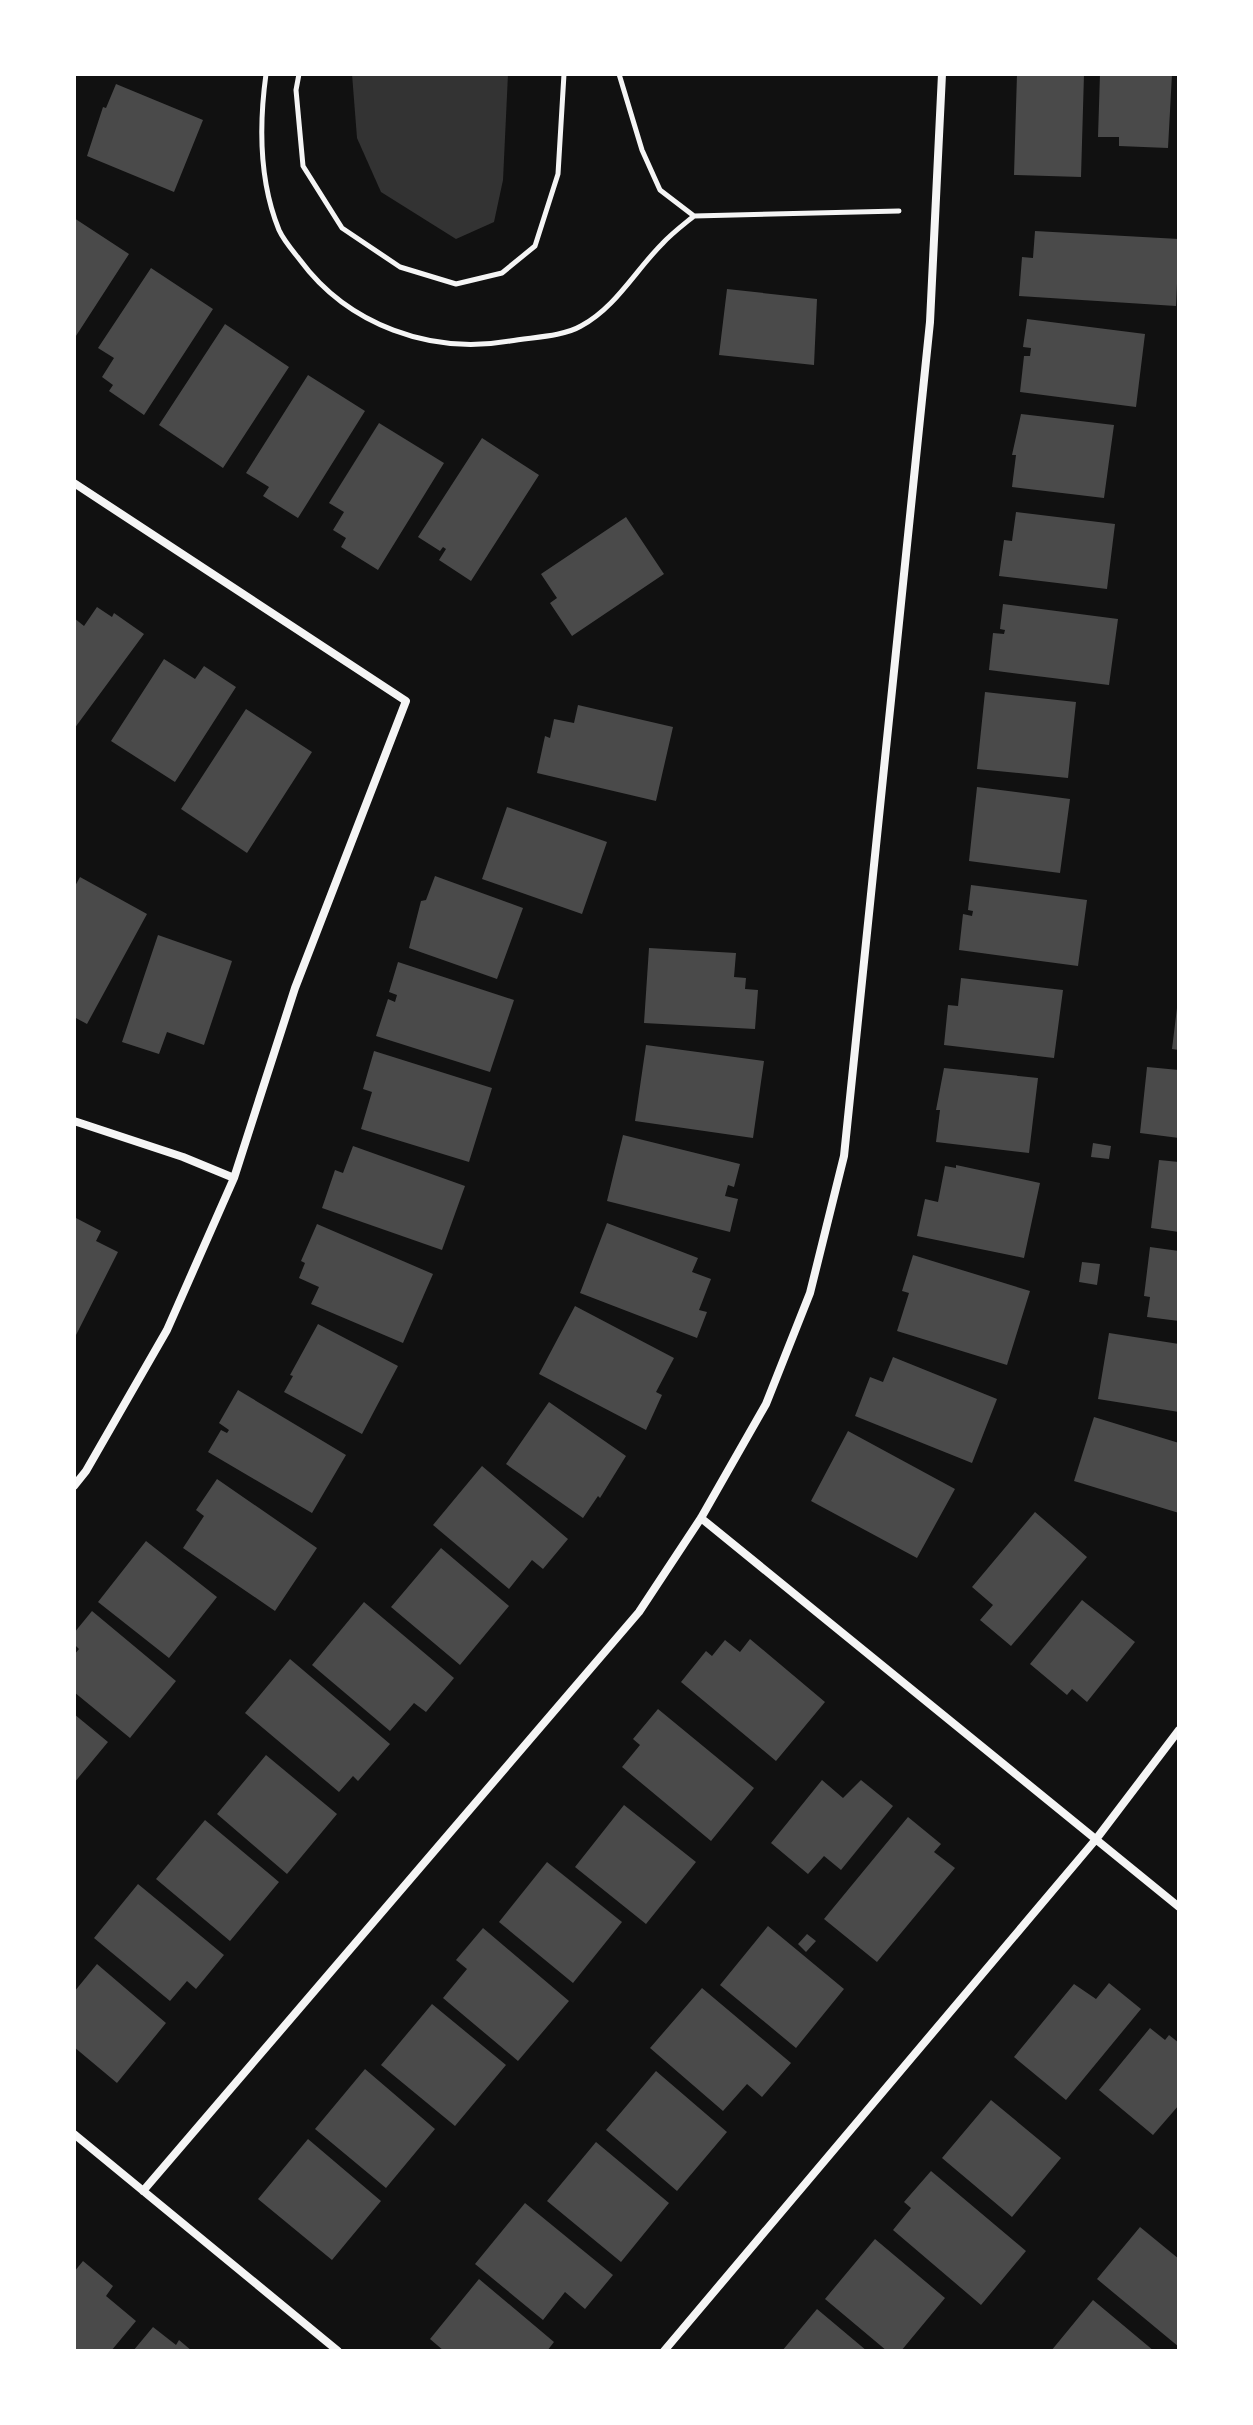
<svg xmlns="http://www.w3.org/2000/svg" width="1253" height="2425" font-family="Jost,sans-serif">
<rect width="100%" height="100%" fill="#111"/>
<path fill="#333" d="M352,74H508L503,180L494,222L456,239L381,192L357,138Z"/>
<path fill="#4a4a4a" d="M1017,74H1084L1081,177L1014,175Z
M1100,74H1172L1168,148L1119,146V137H1098Z
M116,84L203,120L174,192L87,156L103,107L106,108Z
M74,218L129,254L74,339Z
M1035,231L1179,239L1176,306L1019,296L1022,257L1033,258Z
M151,268L213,309L144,415L109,391L113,385L102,377L114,358L98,348Z
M727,289L817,299L814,365L719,355Z
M1027,319L1145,334L1136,407L1020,392L1024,356H1030L1031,348L1023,347Z
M225,324L289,367L223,468L159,425Z
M308,375L365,411L298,518L263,496L269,487L246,473Z
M1021,414L1114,425L1104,498L1012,487L1016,455H1012Z
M379,423L444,463L378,570L341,547L346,538L333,530L344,512L329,503Z
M482,438L539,475L471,581L439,560L446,549L443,547L440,551L418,537Z
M1016,512L1115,524L1107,589L999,576L1004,540L1012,541Z
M626,517L664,574L572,636L550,603L557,598L541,574Z
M1003,604L1118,619L1109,685L989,670L993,633L1004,634L1005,630L1000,629Z
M97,607L112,617L114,613L144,634L74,729V618L84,626Z
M164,659L195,679L204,666L236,687L175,782L111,741Z
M985,692L1076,702L1068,778L977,769Z
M578,705L673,727L656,801L537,773L545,736L550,738L554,719L574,723Z
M246,709L312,752L247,853L181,809Z
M977,787L1070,799L1060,873L969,861Z
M507,807L607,842L582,914L482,879Z
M435,876L523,908L497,979L409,948L421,901L426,900Z
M80,877L147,914L87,1024L74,1017V888Z
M971,885L1087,900L1078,966L959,950L963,914L972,916L973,911L968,910Z
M158,935L232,961L204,1045L167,1032L159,1054L122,1042Z
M649,948L736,953L734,977L746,978L745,989L758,990L755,1029L644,1023Z
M398,962L514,1000L490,1072L376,1036L388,999L395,1002L397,995L389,992Z
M961,978L1063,990L1054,1058L944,1045L948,1005L958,1006Z
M1177,1008H1179V1050L1172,1049Z
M646,1045L764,1061L753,1138L635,1121Z
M374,1051L492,1088L469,1162L361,1129L372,1092L363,1089Z
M1147,1067L1179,1070V1138L1140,1133Z
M944,1068L1038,1078L1029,1153L936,1142L940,1110H936Z
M623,1135L740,1164L734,1187L728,1185L725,1196L738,1199L730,1232L607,1201Z
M1093,1143L1111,1146L1109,1159L1091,1157Z
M353,1146L465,1186L442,1250L322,1208L335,1170L343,1173Z
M1159,1160L1179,1162V1232L1151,1228Z
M956,1165L1040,1183L1024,1258L917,1236L925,1199L938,1202L945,1166L956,1168Z
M74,1217L101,1231L96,1241L118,1252L74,1339Z
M607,1223L698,1258L692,1272L711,1279L699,1310L707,1312L697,1338L580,1293Z
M317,1224L433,1274L403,1343L311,1304L319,1287L299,1278L305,1263L301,1261Z
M1150,1247L1179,1251V1321L1147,1317L1150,1297L1144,1296Z
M913,1255L1030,1291L1007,1365L897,1331L909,1293L902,1291Z
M1082,1262L1100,1264L1097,1285L1079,1282Z
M575,1306L674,1358L656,1392L662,1395L646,1430L539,1374Z
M318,1324L398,1366L362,1434L284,1392L293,1376L290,1375Z
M1109,1333L1179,1344V1412L1098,1399Z
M893,1357L997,1399L972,1463L855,1416L870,1377L883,1382Z
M238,1390L346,1455L312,1513L208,1452L221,1430L227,1433L229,1430L219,1423Z
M549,1402L626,1456L600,1498L598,1496L583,1518L506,1464Z
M1094,1417L1179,1443V1513L1074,1481Z
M848,1431L955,1489L917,1558L811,1501Z
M482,1466L568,1539L543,1569L532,1560L509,1589L433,1525Z
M217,1479L317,1548L275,1611L183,1548L204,1516L196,1510Z
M1035,1512L1087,1557L1011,1646L980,1620L993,1605L972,1587Z
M146,1541L217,1597L169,1658L98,1602Z
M441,1548L509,1606L460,1665L391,1607Z
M1082,1600L1135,1642L1087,1702L1072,1689L1067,1695L1030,1664Z
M364,1602L454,1678L426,1712L414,1703L390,1731L312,1665Z
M92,1611L176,1681L130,1738L74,1692V1655L79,1649L74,1644V1633Z
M750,1639L825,1702L776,1761L681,1682L706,1651L712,1656L725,1640L740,1652Z
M290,1659L390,1744L358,1781L353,1776L339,1792L245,1713Z
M658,1709L754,1788L711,1841L622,1767L640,1745L633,1739Z
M74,1714L108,1742L74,1783Z
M266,1755L337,1814L287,1874L217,1814Z
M822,1780L843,1798L861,1780L893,1806L841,1870L824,1856L808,1874L771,1843Z
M624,1805L696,1862L646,1924L575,1867Z
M908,1817L941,1844L934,1852L955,1868L877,1962L824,1919Z
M205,1820L279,1882L230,1941L156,1879Z
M547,1862L622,1922L573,1983L499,1922Z
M138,1884L224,1955L196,1989L187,1981L170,2001L94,1938Z
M768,1926L844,1989L796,2048L720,1985Z
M483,1928L569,2001L518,2061L443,1998L467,1969L456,1960Z
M807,1934L816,1941L806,1952L798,1944Z
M97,1964L166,2023L117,2083L74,2047V1992Z
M1109,1983L1141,2009L1066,2100L1014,2057L1074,1984L1096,1999Z
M702,1988L791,2063L762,2097L747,2084L723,2111L650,2048Z
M432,2004L506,2065L455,2126L381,2065Z
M1150,2028L1165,2040L1169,2035L1179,2043V2105L1153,2135L1099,2090Z
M365,2069L435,2129L386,2188L315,2129Z
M656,2071L727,2132L677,2191L606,2130Z
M991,2100L1061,2158L1012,2217L942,2158Z
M308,2139L381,2201L332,2260L258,2199Z
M596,2142L669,2203L621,2262L547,2201Z
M931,2171L1026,2251L981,2305L893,2230L911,2208L904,2202Z
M525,2203L613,2275L585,2309L565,2292L543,2320L475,2264Z
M1140,2227L1179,2259V2347L1097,2279Z
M875,2239L945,2298L901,2351H887L825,2299Z
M83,2261L113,2286L106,2296L136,2321L111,2351H74V2272Z
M479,2279L554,2342L547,2351H444L430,2339Z
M1093,2300L1154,2351H1051Z
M817,2309L867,2351H782Z
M153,2327L176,2345L179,2340L192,2351H133Z"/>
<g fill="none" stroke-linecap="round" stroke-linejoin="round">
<path stroke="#f5f5f5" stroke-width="5" d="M266,74C259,125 259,181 279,230C284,241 293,251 300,260C348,325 431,355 510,341C532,337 562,337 581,326C615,308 635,271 662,244C671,234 683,225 694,216
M299,74L296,90L303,166L342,228L400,267L456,284L502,273L535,246L558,174L564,74
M619,74L642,150L660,190L694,216L899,211"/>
<path stroke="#f5f5f5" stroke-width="8" d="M74,483L406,701L295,988L234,1178L167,1330L86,1471L74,1486
M74,1121L183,1157L234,1178
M701,1518L1179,1907
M74,2134L338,2351
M143,2191L639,1612L701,1518L766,1404L810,1293L844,1156L930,322L942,74
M664,2351L1097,1838L1179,1730"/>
</g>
<rect width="1253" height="2425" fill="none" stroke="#ffffff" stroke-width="152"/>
</svg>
